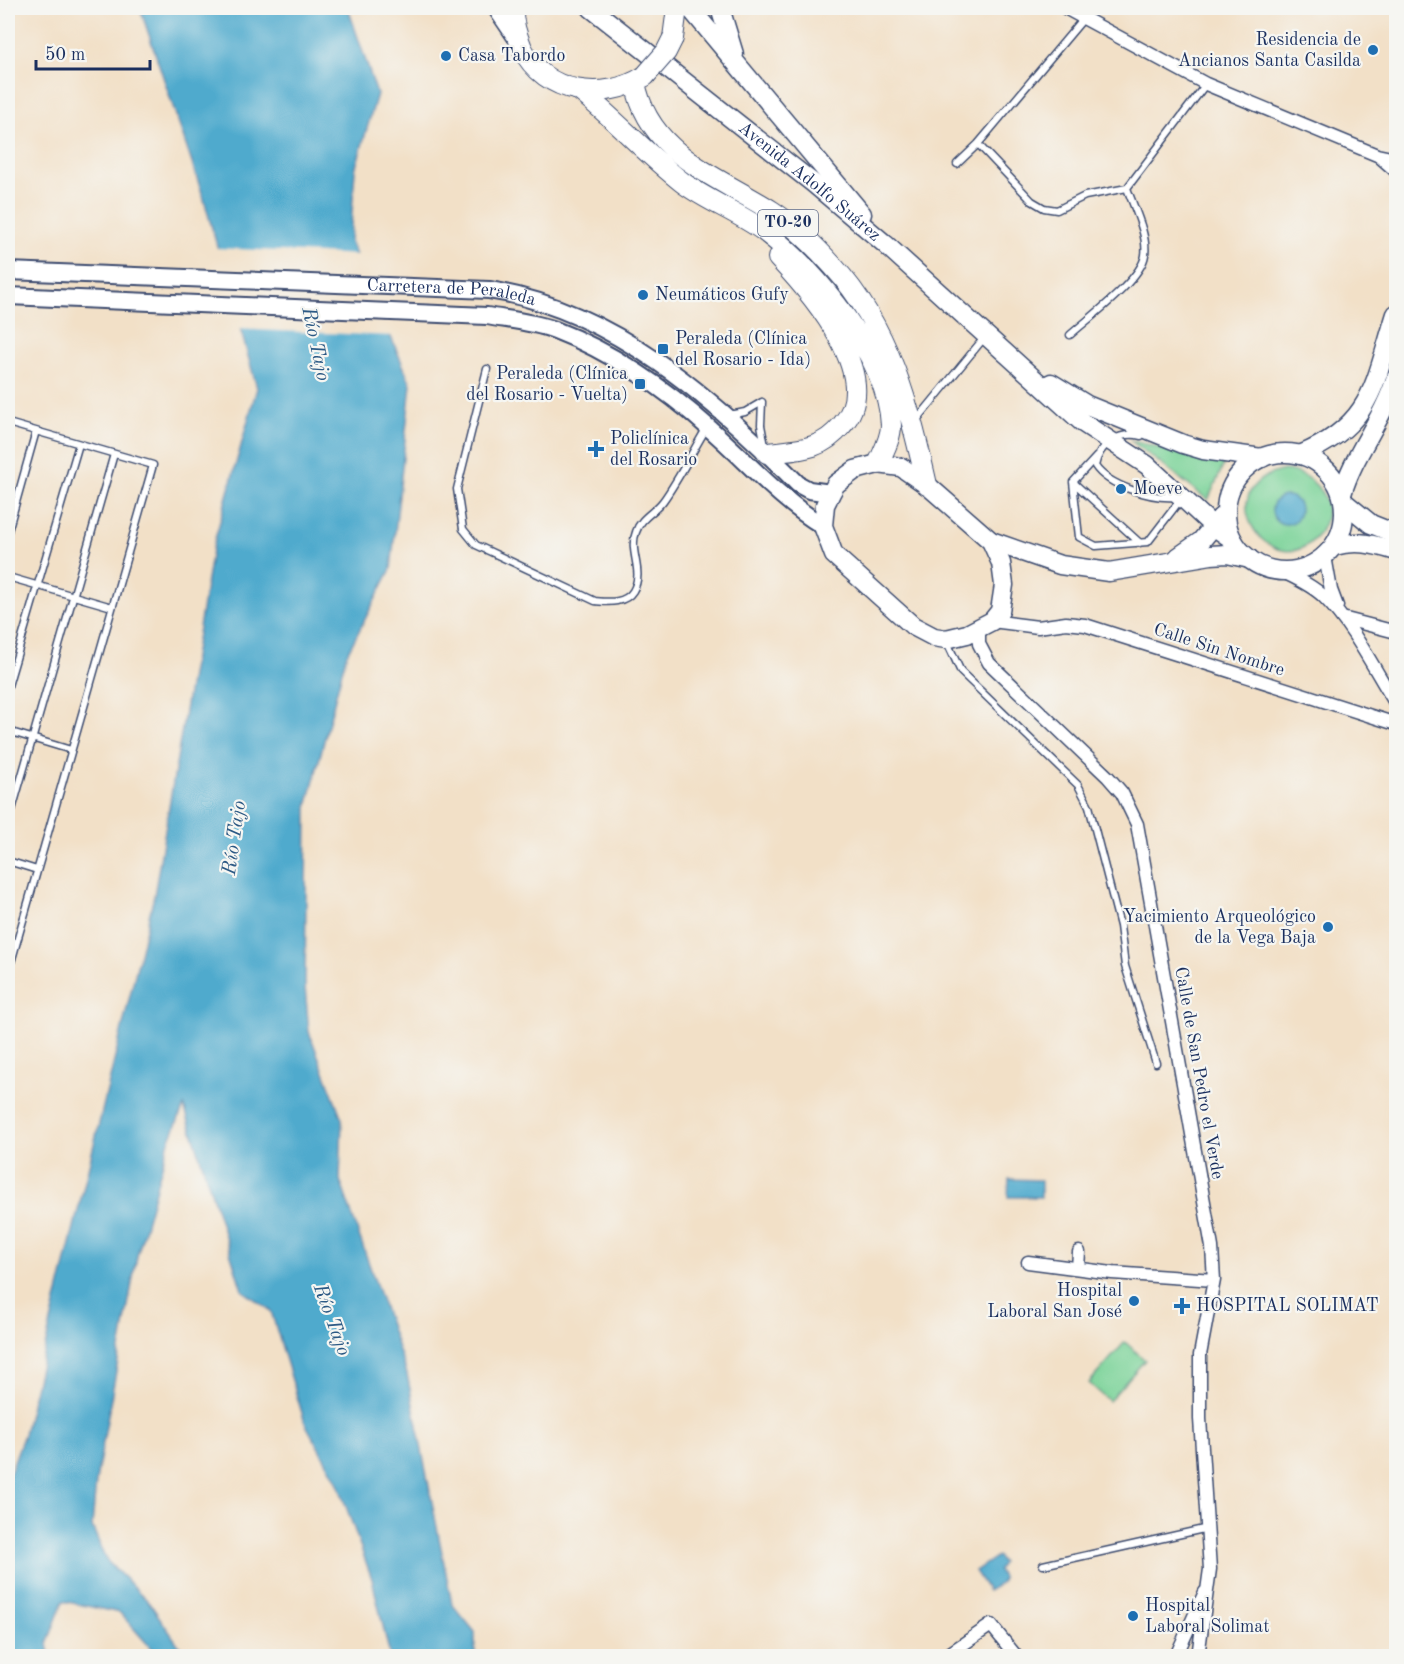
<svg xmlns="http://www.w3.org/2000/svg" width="1404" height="1664" font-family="'Old Standard TT',serif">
<rect width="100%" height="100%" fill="#f6f6f2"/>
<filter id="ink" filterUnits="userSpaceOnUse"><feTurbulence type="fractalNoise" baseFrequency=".0167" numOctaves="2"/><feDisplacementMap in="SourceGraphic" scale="12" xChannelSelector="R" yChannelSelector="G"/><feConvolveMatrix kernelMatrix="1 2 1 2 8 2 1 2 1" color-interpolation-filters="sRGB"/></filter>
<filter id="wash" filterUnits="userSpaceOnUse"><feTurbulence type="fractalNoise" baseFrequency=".008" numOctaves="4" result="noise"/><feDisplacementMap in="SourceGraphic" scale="24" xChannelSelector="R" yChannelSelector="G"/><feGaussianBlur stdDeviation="1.35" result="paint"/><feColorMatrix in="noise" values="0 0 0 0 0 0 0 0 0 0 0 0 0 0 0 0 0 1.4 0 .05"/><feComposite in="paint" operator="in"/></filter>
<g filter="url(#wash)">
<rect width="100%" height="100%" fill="#f2e0c7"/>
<path fill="#7bd399" stroke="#4b817c" stroke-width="1.5" d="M1130,440L1224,464L1208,500Z
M1285,470C1314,473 1340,503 1320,532C1277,593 1200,487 1285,470Z
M1125,1342L1145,1360L1109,1401L1089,1383Z"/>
<path fill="#4faacd" stroke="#356c96" stroke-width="1.5" d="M140,8H348L377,94L355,170L350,241L411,384L391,569L346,656L307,807L305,987L309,1032L342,1119L340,1180L407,1374L452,1604L475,1632V1656H390L372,1579L337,1481L305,1423L271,1311L242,1290L184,1106L168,1144L137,1256L96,1481L92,1526L106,1560L149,1602L186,1656H158L120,1613L63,1601L48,1642L50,1656H8V1478L24,1434L154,896L212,550L257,388L203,196Z
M1272 510a14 14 0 1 1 28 0a14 14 0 1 1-28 0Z
M1009,1179L1041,1180V1197H1008Z
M997,1556L1002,1563L998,1570L1003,1579L1000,1584L988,1591L975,1571Z"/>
<path fill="#f2e0c7" d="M215,248L359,255L393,336L237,329Z"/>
</g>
<g filter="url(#ink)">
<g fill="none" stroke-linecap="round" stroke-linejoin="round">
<g stroke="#3b4a6e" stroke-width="9">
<path id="service" d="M978,144L1032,201L1044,208L1057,210L1085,196L1127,188L1206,84
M957,164L978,144L1084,18
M1070,335C1089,318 1142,279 1145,255C1148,235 1134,208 1127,188
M487,369L457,489L463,529L476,545L595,601C608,602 625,604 633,591C645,571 628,552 636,532C641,517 654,513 663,501C679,479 692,452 706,429
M762,402L761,425L765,446
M730,415L745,412L762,402
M916,421L984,338
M8,423L153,465L8,973
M1141,436C1119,431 1099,444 1095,466C1108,486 1152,499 1175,497
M1097,456L1073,482L1079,537L1096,546L1148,542L1181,499
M1073,482L1140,543
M8,531L36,431
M8,577L112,607
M947,642L961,672L1078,785L1089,806L1120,926L1125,966L1156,1063
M8,686L79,444
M8,731L71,750
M8,824L114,454
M8,861L37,870
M1043,1565L1208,1528"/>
</g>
<g stroke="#3b4a6e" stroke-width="15">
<path id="minor" d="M1065,8L1206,84L1377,155L1396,159
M1380,157L1396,171
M1325,556L1331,590L1337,606
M1281,571C1295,578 1312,585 1324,597C1354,627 1374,669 1396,704
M1342,618L1396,632
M992,621L1038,627L1066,623L1085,625L1396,724
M979,629V644L989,663L1108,777L1122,793L1137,824L1212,1247L1214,1280L1200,1355V1419L1210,1569L1198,1656
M1028,1262L1112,1273L1214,1280
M1078,1268L1079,1252
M946,1656L991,1625L1016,1656
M1176,1656L1205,1592"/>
</g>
<g stroke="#3b4a6e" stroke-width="20">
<g id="secondary">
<path id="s1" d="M8,271L489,290C612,309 713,398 798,484L809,490L831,493"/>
<path d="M8,296L487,316C510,320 533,322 555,330C610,351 665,388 709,428C747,461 780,500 823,526"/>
</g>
</g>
<g stroke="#3b4a6e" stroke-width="21">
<g id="primary">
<path d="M497,8L516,36"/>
<path id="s2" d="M591,8L813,183L885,244L1083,423L1147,465L1213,526L1233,540"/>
<path d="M690,8L862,214"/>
<path d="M720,8L734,54"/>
<path d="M1051,383L1087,405L1183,444L1203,450L1262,458"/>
<circle cx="1285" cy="512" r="59"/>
<path d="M1300,455C1374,424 1374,383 1396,314"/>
<path d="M878,464L901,467L927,485L991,541L1001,563L1004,585L1000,611L992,621L967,634L946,639L934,637L913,626L834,555L823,526L825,505L831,493L836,484L855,470Z"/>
<path d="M1342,494C1354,453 1383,420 1396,378"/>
<path d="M1344,502L1371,524L1396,534"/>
<path d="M991,541L1060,565L1109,572L1211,555L1227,554L1250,559"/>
<path d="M1334,546C1356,540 1374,544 1396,551"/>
<path d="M1178,557L1201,541L1221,517"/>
</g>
</g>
<g stroke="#3b4a6e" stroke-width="22">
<path id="trunk" d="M513,8C512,20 517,36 522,48C545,95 604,102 645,76
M673,38L677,8
M635,82C648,154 717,176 772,211C795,226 815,246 833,266C890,328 909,406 927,485
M580,91C615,119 646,154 682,182C707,201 738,212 764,231C816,270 888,358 891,425C891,439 883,452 878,464
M767,453C782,451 798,451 813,446C825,442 834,435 842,425C885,378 811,293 778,258"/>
</g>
<use href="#service" stroke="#fff" stroke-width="6"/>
<use href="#minor" stroke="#fff" stroke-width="12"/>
<use href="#secondary" stroke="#fff" stroke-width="16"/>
<use href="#primary" stroke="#fff" stroke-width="18"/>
<use href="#trunk" stroke="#fff" stroke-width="20"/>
<g stroke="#3b4a6e" stroke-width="22" stroke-linecap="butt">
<path id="trunk-bridge" d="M645,76L666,52L673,38"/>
</g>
<use href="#trunk-bridge" stroke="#fff" stroke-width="20"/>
</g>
</g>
<g fill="#1f6fb2" stroke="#f6f6f2" stroke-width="2">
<circle cx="1373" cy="50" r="6"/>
<circle cx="446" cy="56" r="6"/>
<circle cx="643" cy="295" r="6"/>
<rect x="657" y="343" width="12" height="12" rx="3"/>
<rect x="634" y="378" width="12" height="12" rx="3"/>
<path d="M593 440h6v6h6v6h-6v6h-6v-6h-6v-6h6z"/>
<circle cx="1121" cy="489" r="6"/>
<circle cx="1328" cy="927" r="6"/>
<circle cx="1134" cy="1301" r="6"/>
<path d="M1179 1297h6v6h6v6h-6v6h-6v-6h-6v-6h6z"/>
<circle cx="1133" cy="1616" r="6"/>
</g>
<g text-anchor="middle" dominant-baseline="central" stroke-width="4.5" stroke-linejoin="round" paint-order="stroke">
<rect fill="#f6f6f2" stroke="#5d6b8a" stroke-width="1.5" x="758" y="210" width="60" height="26" rx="4.5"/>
<g font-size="16" font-weight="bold" fill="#1b2f5e">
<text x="788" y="223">TO-20</text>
</g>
<g font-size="18" fill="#1b2f5e" stroke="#f6f6f2" text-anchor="start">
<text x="1361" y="40" text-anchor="end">Residencia de<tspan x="1361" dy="21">Ancianos Santa Casilda</tspan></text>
<text x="458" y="56">Casa Tabordo</text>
<text x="655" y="295">Neumáticos Gufy</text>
<text x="675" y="339">Peraleda (Clínica<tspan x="675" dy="21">del Rosario - Ida)</tspan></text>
<text x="628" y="374" text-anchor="end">Peraleda (Clínica<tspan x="628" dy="21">del Rosario - Vuelta)</tspan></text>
<text x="610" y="439">Policlínica<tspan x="610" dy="21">del Rosario</tspan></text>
<text x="1133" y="489">Moeve</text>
<text x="1316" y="917" text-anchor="end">Yacimiento Arqueológico<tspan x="1316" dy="21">de la Vega Baja</tspan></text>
<text x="1122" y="1291" text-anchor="end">Hospital<tspan x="1122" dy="21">Laboral San José</tspan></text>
<text x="1196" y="1306">HOSPITAL SOLIMAT</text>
<text x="1145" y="1606">Hospital<tspan x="1145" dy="21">Laboral Solimat</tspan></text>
</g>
<g font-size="18" fill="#1b2f5e" stroke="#f6f6f2">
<text stroke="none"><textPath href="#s2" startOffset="279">Avenida Adolfo Suárez</textPath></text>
<text stroke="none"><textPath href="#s1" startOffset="444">Carretera de Peraleda</textPath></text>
<text transform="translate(1219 650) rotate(18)">Calle Sin Nombre</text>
<text transform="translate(1199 1073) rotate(80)">Calle de San Pedro el Verde</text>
</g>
<g font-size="20" font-style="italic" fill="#2d5a85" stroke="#f6f6f2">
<text transform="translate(315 344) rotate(78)">Río Tajo</text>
<text transform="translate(235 838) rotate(-82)">Río Tajo</text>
<text transform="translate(331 1320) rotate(70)">Río Tajo</text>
</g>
</g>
<rect width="1404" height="1664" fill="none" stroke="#f6f6f2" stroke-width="30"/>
<path d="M36 60v9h114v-9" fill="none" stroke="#1b2f5e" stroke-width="3"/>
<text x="45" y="60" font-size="18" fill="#1b2f5e" stroke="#f6f6f2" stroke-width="4.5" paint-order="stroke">50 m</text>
</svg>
